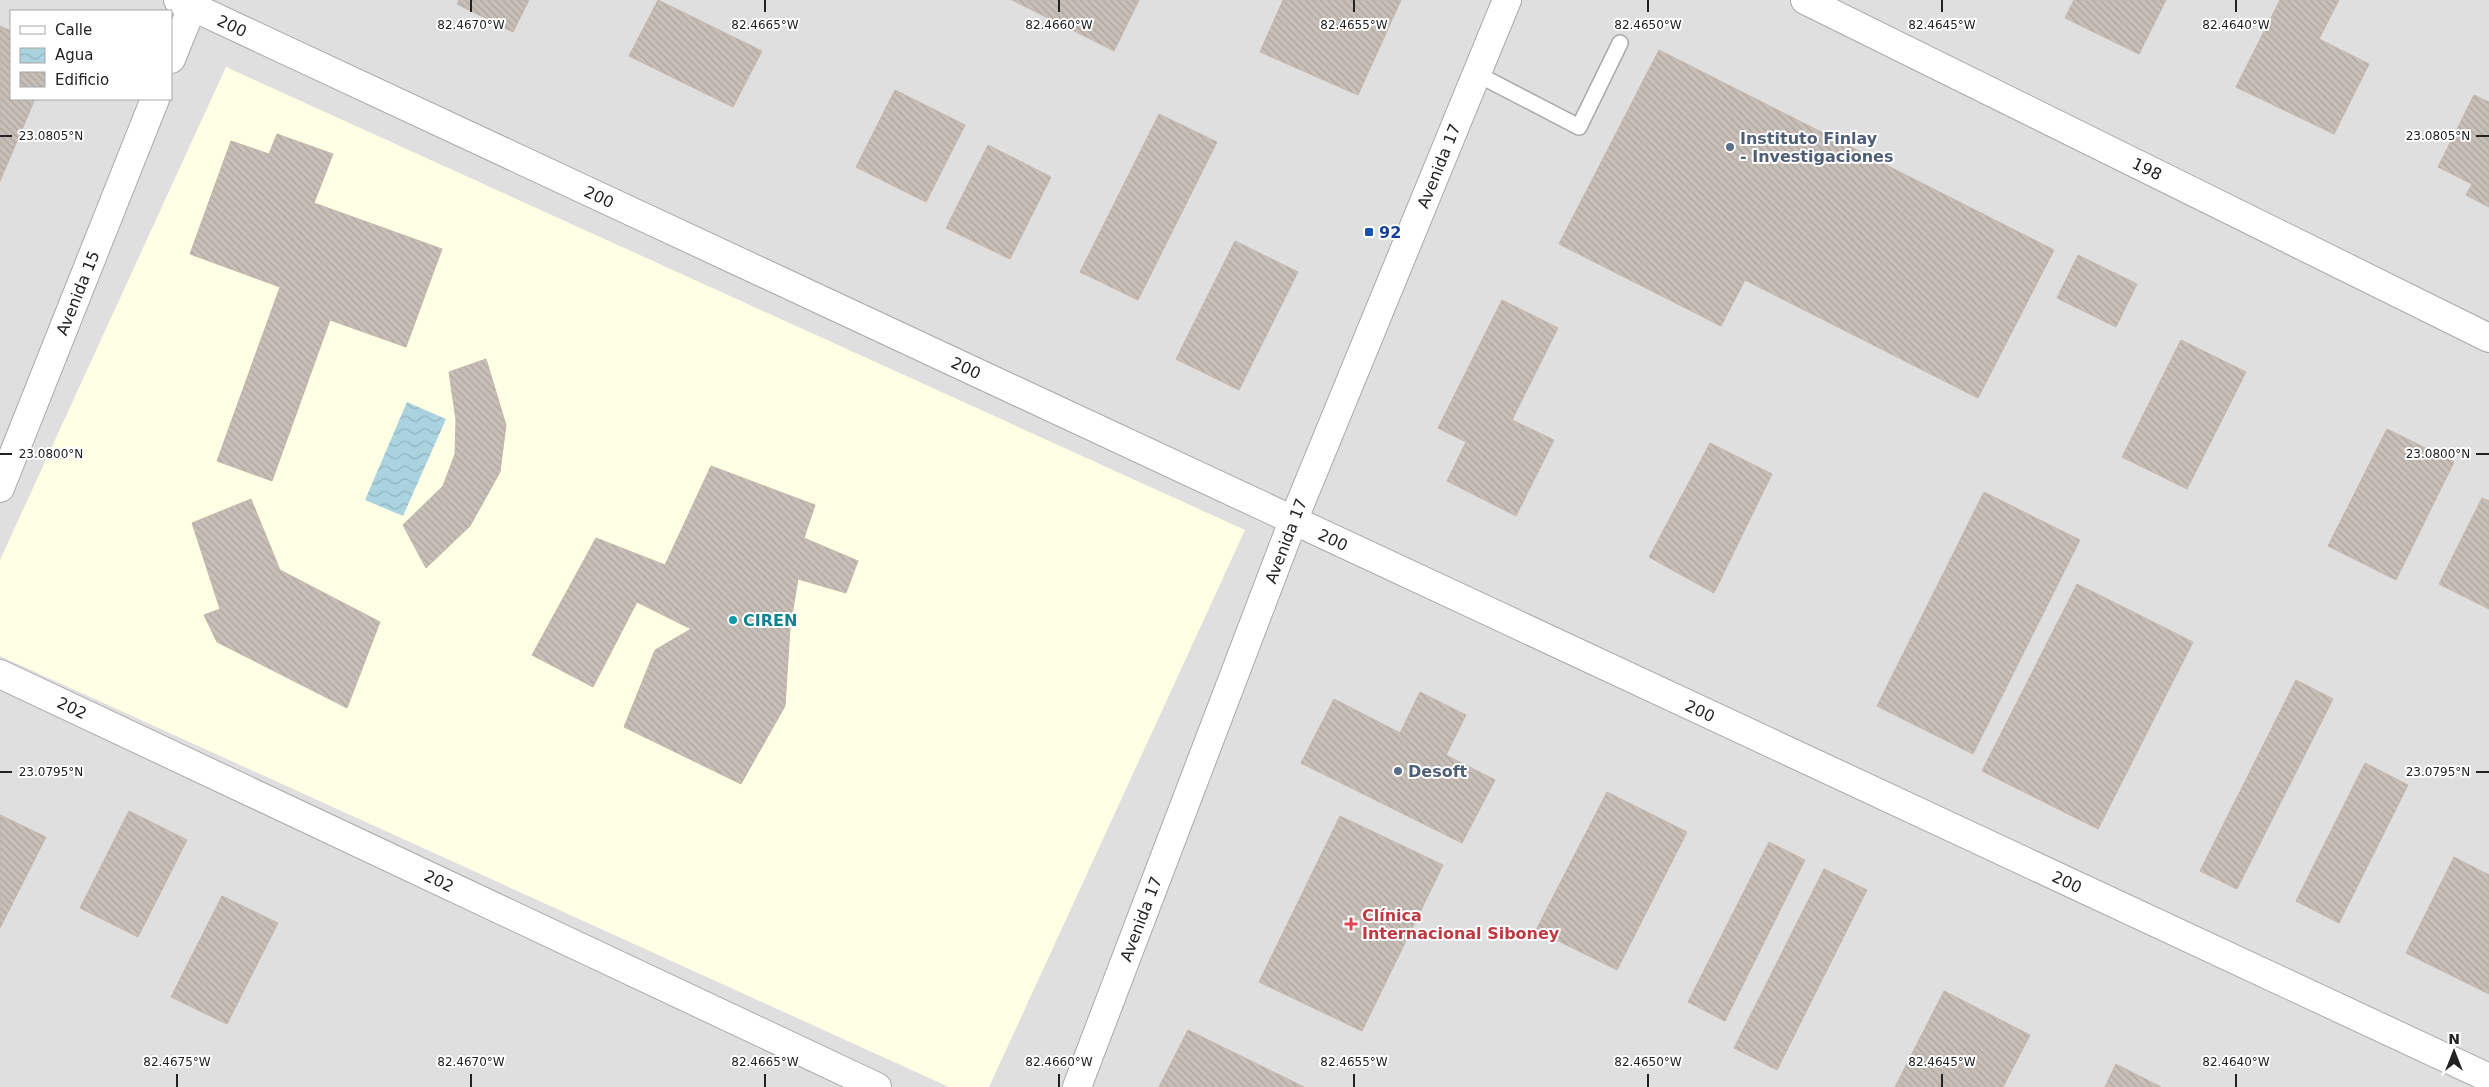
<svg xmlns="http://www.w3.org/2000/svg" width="2489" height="1087" font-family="'DejaVu Sans',sans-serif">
<defs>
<pattern id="water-waves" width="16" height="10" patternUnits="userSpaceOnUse" patternTransform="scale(1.25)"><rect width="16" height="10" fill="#aad3df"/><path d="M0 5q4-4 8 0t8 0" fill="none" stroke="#92b5bf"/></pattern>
<pattern id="building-back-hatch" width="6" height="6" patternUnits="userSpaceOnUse" patternTransform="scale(1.25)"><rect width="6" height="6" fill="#c7bfb8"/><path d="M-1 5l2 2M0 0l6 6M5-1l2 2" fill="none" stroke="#aba49e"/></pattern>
</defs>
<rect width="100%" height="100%" fill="#f2efe9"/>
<path fill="#e0dfdf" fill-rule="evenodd" d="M0,0H2489V1087H0ZM11,11H171V99H11Z"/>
<path fill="#ffffe5" d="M226,67L1245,530L989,1087H949L0,656V560Z"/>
<path fill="url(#water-waves)" d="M407,402L446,419L403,516L365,500Z"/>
<path fill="url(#building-back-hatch)" stroke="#c4b6ab" d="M459,0H529L513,32L457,4Z
M658,0L762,51L733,107L629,56Z
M1012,0H1139L1114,51Z
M1283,0H1401L1358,95L1260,52Z
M2074,0H2166L2139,54L2065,18Z
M2280,0H2339L2319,39L2369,64L2334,134L2236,87Z
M0,26L11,31V99H35L0,181Z
M1659,50L2054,250L1978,398L1745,280L1721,326L1559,244Z
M895,90L965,125L926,202L856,167Z
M2474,95L2489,102V207L2466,195L2472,184L2438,167Z
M1159,114L1217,142L1138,300L1080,272Z
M277,134L333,154L314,203L442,249L406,347L330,320L272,481L217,461L280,287L190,254L231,141L269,154Z
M988,145L1051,177L1010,259L946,228Z
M1235,241L1298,272L1239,390L1176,359Z
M2078,255L2137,284L2116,327L2057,298Z
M1502,300L1558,328L1512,420L1554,440L1516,516L1447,481L1466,442L1438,428Z
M2181,340L2246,372L2187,489L2122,457Z
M486,359L506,425L500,472L470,526L426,568L403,525L443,486L455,454L456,420L449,372Z
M2387,429L2454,462L2396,580L2328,546Z
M1710,443L1772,474L1714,593L1649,557Z
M711,466L815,505L804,538L858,561L846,593L798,579L790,627L785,706L741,784L624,727L655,650L691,629L637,602L593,687L532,655L596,538L665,565Z
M1984,492L2080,540L1973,754L1877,706Z
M2482,498L2489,501V609L2439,584Z
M251,499L280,570L380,622L347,708L217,642L204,615L220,609L192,523Z
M2077,584L2193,642L2098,829L1982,771Z
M2296,680L2333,699L2237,889L2200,871Z
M1420,692L1466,715L1446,755L1495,780L1462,843L1301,763L1334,699L1400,733Z
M2365,763L2408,785L2339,923L2296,901Z
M1607,792L1687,832L1617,970L1536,930Z
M129,811L187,840L138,937L80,908Z
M0,815L46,837L0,928Z
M1340,816L1443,865L1362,1031L1259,982Z
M1769,842L1805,860L1725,1021L1688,1002Z
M2454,857L2489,875V994L2406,953Z
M1824,869L1867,890L1777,1070L1734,1048Z
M222,896L278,923L227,1024L171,997Z
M1944,991L2030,1035L2003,1087H1895Z
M1188,1030L1304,1087H1159Z
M2116,1064L2161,1087H2105Z"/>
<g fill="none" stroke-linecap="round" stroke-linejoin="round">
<g stroke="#a9a9a9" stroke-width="18">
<path id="service" d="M1477,74L1579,127L1620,43"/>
</g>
<g stroke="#a9a9a9" stroke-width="30">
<path id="minor" d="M178,0L2489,1078
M1805,0L2489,338
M171,59L195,0
M0,488L155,99
M0,674L877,1087"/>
</g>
<g stroke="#a9a9a9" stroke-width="30">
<path id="tertiary" d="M1077,1087L1293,521L1507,0"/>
</g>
<use href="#service" stroke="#fff" stroke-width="15"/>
<use href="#minor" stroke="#fff" stroke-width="28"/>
<use href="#tertiary" stroke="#fff" stroke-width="28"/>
</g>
<path fill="none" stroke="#222" stroke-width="2" d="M471,0V12M765,0V12M1059,0V12M1354,0V12M1648,0V12M1942,0V12M2236,0V12M0,136H12M2476,136H2489M0,454H12M2476,454H2489M0,772H12M2476,772H2489M177,1074V1087M471,1074V1087M765,1074V1087M1059,1074V1087M1354,1074V1087M1648,1074V1087M1942,1074V1087M2236,1074V1087"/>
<g fill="#5c6f8a" stroke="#fff" stroke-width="2">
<circle cx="1730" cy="147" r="5"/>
<circle cx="1398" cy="771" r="5"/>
</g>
<rect fill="#1a4fb4" stroke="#fff" stroke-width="2" x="1364" y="227" width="10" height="10" rx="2.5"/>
<circle fill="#0f9aa8" stroke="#fff" stroke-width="2" cx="733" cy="620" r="5"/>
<path fill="#e0444e" stroke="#fff" stroke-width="2" d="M1348.5 916.5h5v5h5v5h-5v5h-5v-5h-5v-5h5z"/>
<g text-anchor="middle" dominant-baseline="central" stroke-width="4" stroke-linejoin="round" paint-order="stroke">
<g font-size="16" fill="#222" stroke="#fff">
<text transform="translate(232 26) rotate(25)">200</text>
<text transform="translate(1439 166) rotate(-68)">Avenida 17</text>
<text transform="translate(2147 169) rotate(26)">198</text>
<text transform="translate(599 197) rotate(25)">200</text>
<text transform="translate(78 293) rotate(-68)">Avenida 15</text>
<text transform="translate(966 368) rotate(25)">200</text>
<text transform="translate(1333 540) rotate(25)">200</text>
<text transform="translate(1286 541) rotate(-69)">Avenida 17</text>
<text transform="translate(72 708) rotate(25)">202</text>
<text transform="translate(1700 711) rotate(25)">200</text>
<text transform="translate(439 881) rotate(25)">202</text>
<text transform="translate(2067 882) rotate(25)">200</text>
<text transform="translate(1141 919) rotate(-69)">Avenida 17</text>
</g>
<g font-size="16" font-weight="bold" fill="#4e5e75" stroke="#fff" text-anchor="start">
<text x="1740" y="138">Instituto Finlay<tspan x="1740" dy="18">- Investigaciones</tspan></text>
<text x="1408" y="771">Desoft</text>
</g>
<g font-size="16" font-weight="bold" fill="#164399" stroke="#fff" text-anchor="start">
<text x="1379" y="232">92</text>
</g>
<g font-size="16" font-weight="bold" fill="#0d838f" stroke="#fff" text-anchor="start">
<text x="743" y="620">CIREN</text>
</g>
<g font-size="16" font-weight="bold" fill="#be3a42" stroke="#fff" text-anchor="start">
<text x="1362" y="915">Clínica<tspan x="1362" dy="18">Internacional Siboney</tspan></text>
</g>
</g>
<g font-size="12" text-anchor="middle" fill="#222" stroke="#fff" stroke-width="4" stroke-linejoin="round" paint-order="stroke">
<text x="471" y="29">82.4670°W</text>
<text x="765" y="29">82.4665°W</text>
<text x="1059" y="29">82.4660°W</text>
<text x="1354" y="29">82.4655°W</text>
<text x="1648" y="29">82.4650°W</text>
<text x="1942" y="29">82.4645°W</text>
<text x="2236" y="29">82.4640°W</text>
<text x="51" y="140">23.0805°N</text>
<text x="2438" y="140">23.0805°N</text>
<text x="51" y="458">23.0800°N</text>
<text x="2438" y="458">23.0800°N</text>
<text x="51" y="776">23.0795°N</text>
<text x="2438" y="776">23.0795°N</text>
<text x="177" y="1066">82.4675°W</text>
<text x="471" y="1066">82.4670°W</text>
<text x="765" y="1066">82.4665°W</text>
<text x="1059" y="1066">82.4660°W</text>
<text x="1354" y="1066">82.4655°W</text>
<text x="1648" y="1066">82.4650°W</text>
<text x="1942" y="1066">82.4645°W</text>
<text x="2236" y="1066">82.4640°W</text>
</g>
<rect x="10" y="10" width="162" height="90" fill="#ffffff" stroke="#a7a7a7"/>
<rect x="20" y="26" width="25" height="8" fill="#ffffff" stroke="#a7a7a7"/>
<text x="55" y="35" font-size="15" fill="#222222">Calle</text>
<rect x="20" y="48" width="25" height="15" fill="url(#water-waves)" stroke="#a7a7a7"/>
<text x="55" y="60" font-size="15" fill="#222222">Agua</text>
<rect x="20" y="72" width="25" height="15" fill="url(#building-back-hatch)" stroke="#a7a7a7"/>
<text x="55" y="85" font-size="15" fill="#222222">Edificio</text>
<g transform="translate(2454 1052)" stroke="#ffffff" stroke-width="4" paint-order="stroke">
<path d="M0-4L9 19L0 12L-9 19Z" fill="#222222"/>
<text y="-8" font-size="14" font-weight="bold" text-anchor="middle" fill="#222222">N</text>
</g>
</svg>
